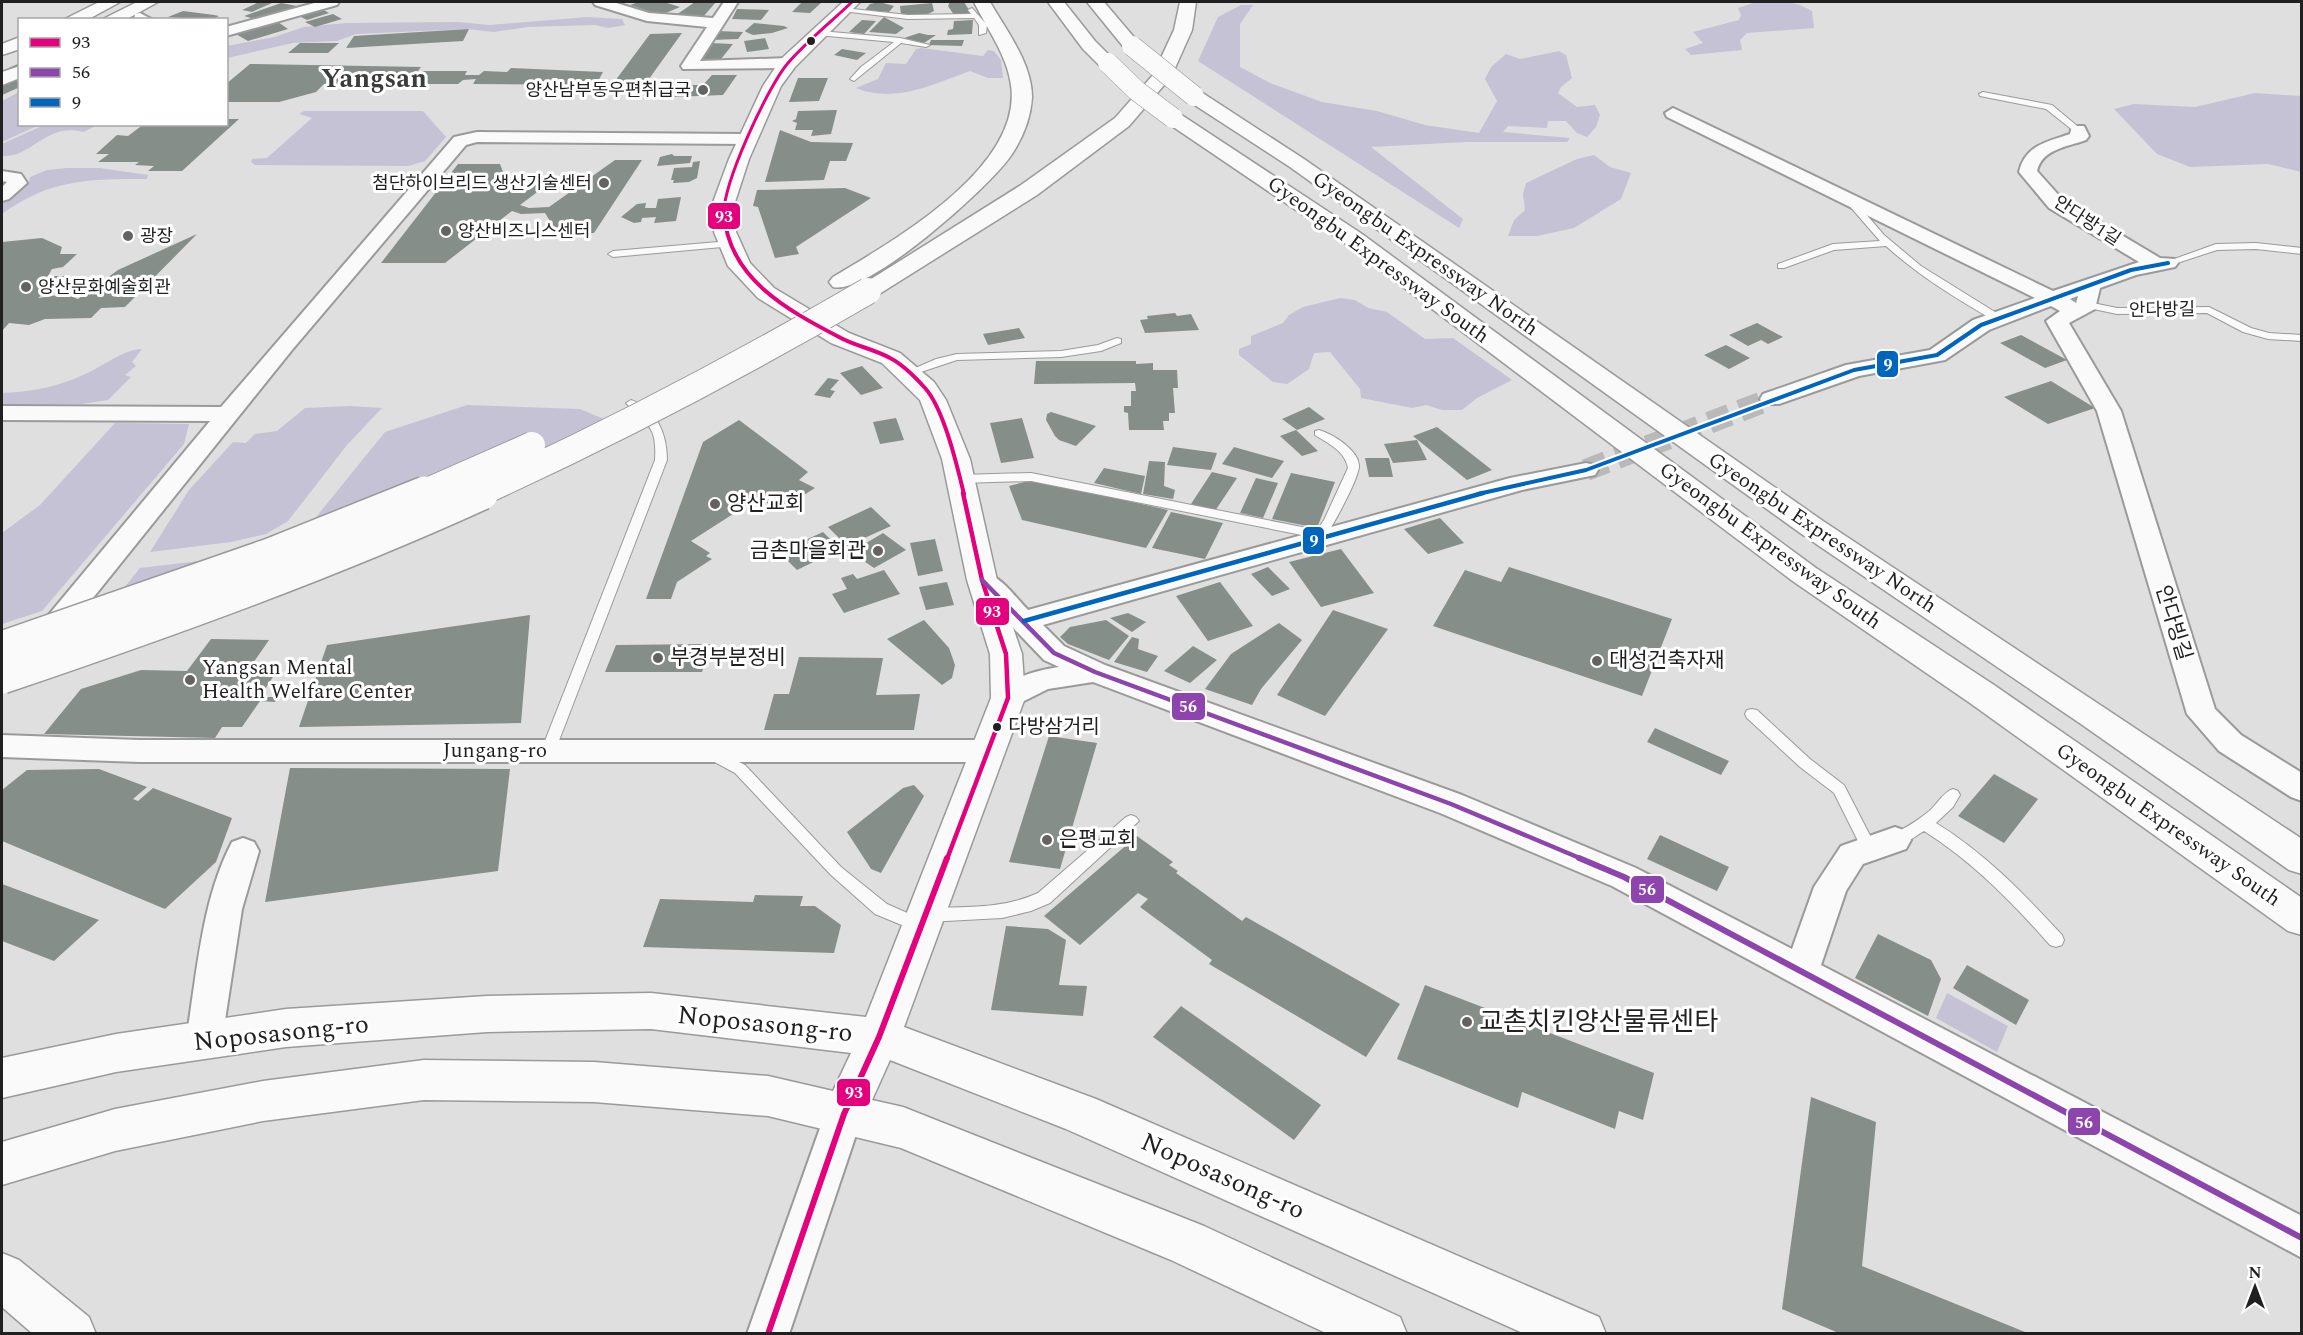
<svg xmlns="http://www.w3.org/2000/svg" width="2303" height="1335" font-family="Spectral,'Noto Sans KR',serif">
<rect width="100%" height="100%" fill="#dedfde"/>
<path fill="#c6c2d5" d="M1756,2C1776,1 1794,0 1812,11L1814,28L1747,33L1740,40L1742,50L1691,55L1685,49L1703,43L1693,32L1739,20L1741,15L1738,8Z
M1241,5H1253L1240,24V67L1270,83L1322,102L1377,111L1425,125L1479,133L1497,101L1485,79L1491,67L1506,54L1520,59L1559,51L1566,55L1572,78L1561,87L1558,93L1577,107L1595,105L1600,115L1596,127L1587,137L1577,133L1566,121H1548L1547,128L1508,126L1503,132L1570,138L1567,142H1466L1371,147L1463,219L1459,228L1198,61L1218,17Z
M587,17L622,19L625,25L608,28L595,25L527,27L494,32L467,29L356,34L337,41L293,43L227,58V46L274,37L304,27L346,23L459,22L489,25Z
M921,48L983,56L988,50L994,51L1001,60L1003,78H988L970,71C934,84 894,104 856,88L878,79L886,63L906,64L916,49Z
M19,92L20,124L39,125L2,142V101Z
M2255,93L2301,96V172L2268,164L2190,167L2157,154L2114,109L2134,104L2195,107Z
M304,111H423L446,137L425,161L408,166L255,165L251,162L252,159L267,158L312,118L299,114Z
M44,125V124L97,125L84,132C45,122 33,158 2,156V144Z
M1594,155L1610,167L1631,173L1621,199L1574,228L1537,236H1508L1514,220L1525,210L1523,194L1526,183L1577,159Z
M67,168H100L148,175L147,179C89,179 50,179 2,214V202L20,184L29,182L30,177L47,170Z
M1340,298L1355,300L1368,308L1387,312L1425,339L1453,338L1512,380L1477,398L1462,410H1442L1426,405L1412,408L1361,398L1360,389L1330,352L1314,353L1309,369L1287,384L1273,382L1239,355V349L1251,344V336L1283,323L1289,315L1303,307Z
M142,349L132,362L136,366L125,375L131,377L108,400L82,404L2,405V393C29,392 58,387 83,375C102,367 122,350 142,349Z
M467,405L580,409L611,422C495,474 377,533 254,569C213,582 163,585 120,593L140,568L259,554L300,537L385,432Z
M350,406L382,408L347,445L288,521L266,534L231,542L150,552L189,490L233,442L246,443L255,434L277,431L305,408Z
M115,423L189,424L184,444L42,611L2,624V533L40,505Z
M1947,993L2008,1026L1997,1052L1936,1018Z"/>
<path fill="#868e89" d="M259,2L272,3L252,12L242,10Z
M639,2H664L680,7L661,15L630,5Z
M695,2H716L703,17L676,15Z
M802,2H822L810,13L792,12Z
M879,2L894,6L889,12L865,10L870,4Z
M950,2H964L971,13L954,15L948,6Z
M281,3L297,6L258,20L244,16Z
M932,3L934,11L928,14H901L900,6Z
M320,8L329,13L307,20L297,15Z
M737,9L769,10L761,20L732,19Z
M183,11L214,15L219,16L211,20L168,17Z
M333,14L342,19L315,27L305,22Z
M884,17L904,28L896,34L869,32Z
M862,20L876,21L864,34L849,32Z
M973,20L972,34L947,35L948,30L953,29L954,21Z
M278,22L288,29L248,41L234,33Z
M754,23L784,26L788,28L772,33L753,35L746,32L745,31Z
M469,29L463,41L346,48L354,36Z
M717,31L743,32L738,39L710,40Z
M682,33L641,90L609,89L650,34Z
M919,33L928,35H936L924,43L904,38Z
M765,38L769,49L747,52L744,41Z
M931,40H964L962,46L929,45Z
M300,43H339L328,53H288Z
M710,43L733,44L717,64L698,61Z
M842,49L866,53L857,60L834,55Z
M20,63V87L2,95V71Z
M250,64L421,67L418,71H467L465,75H479L484,71L507,72L511,68L603,72L596,85L473,84L476,79L463,80L458,84H324L316,92L279,102H226V84Z
M712,75H737L723,95L674,97L681,85H703Z
M798,78H828L819,101L789,102Z
M837,110L831,134L811,136L813,130H795L797,123L792,121L796,119L798,111Z
M226,119H239L182,171H148L154,166L135,165L139,162H98L109,154H96L117,135L128,136L144,124H226Z
M780,130L811,142L853,143L846,161H830L824,180L765,182Z
M672,154L674,156H692L690,163L657,166L660,157Z
M615,160H642L594,233L558,234L545,213L521,214L512,211L445,263H381L458,164H500L508,185L548,184L520,205L529,208L549,207Z
M700,161L697,178L689,182L673,183L674,180H671L674,168L692,167L693,162Z
M845,188L871,198L796,247L799,254L775,258L758,207L753,206L757,190Z
M681,197L676,221L654,223L656,217L642,218L641,222L634,223L621,217L637,204L646,203L645,208H656L658,199Z
M197,234L125,307L101,308L91,318L45,319L29,325L9,323L2,331V242L42,238L62,247L60,254H77L63,267L52,269L48,276H65L38,298L65,294L78,299L118,270Z
M1175,313L1177,316L1191,314L1199,330L1145,333L1140,320L1148,319L1147,316Z
M1757,323L1783,337L1768,344L1761,340L1748,346L1729,335Z
M1019,328L1025,338L988,345L983,334Z
M2021,335L2067,360L2045,368L2000,343Z
M1726,345L1750,358L1729,369L1704,355Z
M1036,361H1136V364L1153,363V370H1177L1178,388H1173L1175,413H1169V421H1163L1164,430H1129L1128,413L1124,412V406H1131V391H1136L1135,383L1034,384Z
M862,366L883,388L861,395L840,373Z
M828,378L839,380L830,390L835,391L830,398L814,395Z
M2051,381L2095,408L2048,424L2004,397Z
M1309,407L1325,419L1297,430L1282,419Z
M1051,412L1096,426L1076,446L1059,440L1055,436L1046,420L1047,414Z
M896,418L904,440L880,444L873,422Z
M1022,418L1034,458L1001,463L990,423Z
M739,420L808,472L799,480L815,488L780,510L758,498L691,541L710,553L706,556L712,559L677,582L671,599H646L703,442Z
M1437,427L1492,470L1467,480L1413,436Z
M1296,430L1318,451L1302,456L1280,436Z
M1417,440L1427,460L1393,463L1384,444Z
M1173,447L1217,453L1211,470L1167,465Z
M1234,447L1284,461L1272,478L1222,464Z
M1365,458H1389L1393,477H1369Z
M1149,461L1165,462L1164,486L1175,490L1173,499L1143,494Z
M1104,468L1145,476L1141,494L1094,483Z
M1212,472L1237,478L1215,511L1191,504Z
M1291,473L1335,482L1317,528L1272,519Z
M1256,478L1278,483L1263,518L1240,513Z
M1028,481L1058,485L1168,510L1146,548L1022,520L1009,486Z
M871,507L891,526L847,546L828,527Z
M1171,512L1223,523L1205,559L1152,548Z
M1440,518L1464,543L1428,554L1404,529Z
M823,532L840,549L797,570L779,552Z
M883,533L906,550L874,568L851,552Z
M935,539L943,571L918,576L910,543Z
M1341,549L1374,593L1321,607L1289,562Z
M1268,567L1290,589L1272,596L1251,574Z
M1509,567L1672,619L1642,696L1433,626L1465,570L1501,582Z
M884,570L900,594L844,613L832,594L847,589L841,578L853,574L857,579Z
M947,582L954,605L926,610L919,587Z
M1220,582L1253,626L1208,641L1176,596Z
M1333,610L1388,629L1325,716L1277,695Z
M1128,613L1146,622L1132,632L1110,618Z
M530,615L521,723L299,727L327,645Z
M924,620L949,648L955,665L952,678L942,685L887,639Z
M1106,620L1129,636L1109,660L1068,644L1060,637L1070,627Z
M1279,623L1302,640L1261,689L1252,705L1205,689L1231,654Z
M1132,637L1139,639L1138,649L1158,656L1147,672L1114,662Z
M211,639L269,640L249,669H278L260,697H278L275,702L260,701L242,727H222L215,738L44,734L81,689L141,670L187,671Z
M710,644L702,672H605L616,645Z
M1193,646L1217,660L1190,683L1164,671Z
M799,657L883,658L876,695L920,694L914,730H764L774,694H789Z
M1655,728L1729,761L1721,775L1647,742Z
M1049,736L1097,743L1060,869L1009,862Z
M290,768L510,769L498,871L265,902Z
M99,769L147,787L133,799L138,801L153,788L232,818L216,862L165,909L2,841V790L27,770Z
M1994,774L2038,799L2004,843L1958,816Z
M914,785L924,796L881,873L871,869L847,832L903,788Z
M1660,835L1729,867L1717,891L1647,859Z
M1137,836L1173,862L1169,865L1178,871L1176,873L1242,921L1246,917L1400,1004L1366,1057L1209,964L1212,960L1140,907L1148,899L1138,893L1080,945L1044,916Z
M2,884L99,920L54,961L2,941Z
M755,895L803,896L800,906H815L841,925L834,953L643,947L660,899L753,902Z
M1006,926L1048,929L1066,940L1059,985L1087,986L1083,1016L991,1010Z
M1878,934L1931,960L1941,979L1928,1016L1855,978Z
M1967,965L2029,1000L2016,1025L1953,988Z
M1425,985L1654,1073L1643,1120L1619,1111L1615,1129L1522,1092L1518,1108L1397,1059Z
M1181,1006L1321,1105L1294,1140L1153,1037Z
M1811,1097L1876,1122L1862,1266L2030,1334H1841L1782,1309Z"/>
<g fill="none" stroke-linecap="round" stroke-linejoin="round">
<path stroke="#b8b9b8" stroke-width="22" stroke-dasharray="22 11" stroke-linecap="butt" d="M1586,470L1771,399"/>
<g stroke="#999a99" stroke-width="2">
<path id="service" d="M844,8L908,15L971,14L968,10L972,8L987,25L986,33L979,35V25L974,18L908,19L842,11V9Z
M820,31L900,38L930,45L926,47L901,43L854,81L850,79L861,67L894,42L817,35V31Z
M1983,92L2052,105L2082,130L2075,132L2046,109L1980,96L1979,94Z
M1850,198L1853,199L1884,235L1921,266L2003,317V321H1995C1957,299 1919,276 1886,246L1834,250L1784,268H1778V264L1833,244L1880,241L1847,203V199Z
M730,241L733,242V246L613,257L608,254L613,251Z
M2256,243L2302,248V254L2256,249L2217,250L2168,266L2163,263L2216,244Z
M2088,302L2117,308L2209,307L2251,328L2269,333L2302,335V341L2268,339L2243,332L2207,313L2117,314L2084,307V303Z
M1117,338L1121,339V343L1101,351L1061,357L957,360L909,376L904,373L936,359L957,354L1061,351L1098,345Z
M631,400C657,409 667,434 667,460L555,751L553,755H543L541,751L655,460C657,423 647,427 626,403Z
M1319,430C1333,434 1358,450 1359,465C1360,476 1335,522 1328,532L1333,536L1327,540L1031,481L960,483L954,479L960,475L1031,473L1317,530L1324,520L1348,468C1345,451 1329,444 1315,435V431Z
M1752,709L1757,710L1810,759L1844,785L1877,849L1874,853L1869,855L1864,853L1834,793L1800,767L1747,718L1745,714L1747,710Z
M712,749L745,765L841,867L887,904L921,919L919,915L921,910L927,908C965,907 1003,909 1038,893L1126,817L1131,815L1136,817L1139,821L1050,903L1031,911L1002,918L927,922L929,926L927,931L921,933L875,914L831,875L735,773L707,758L705,754L707,750Z
M1953,789L1958,791L1960,795L1953,807L1936,823C1985,853 2023,893 2062,935L2064,940L2062,945L2056,947L2050,945C2012,902 1973,862 1924,831C1914,837 1901,848 1890,844L1887,840L1890,836C1903,829 1916,822 1928,812C1936,806 1943,792 1953,789Z"/>
</g>
<g stroke="#999a99" stroke-width="4">
<path id="minor" d="M318,2H339L337,5L226,36V27Z
M593,2H613L649,13L713,18L724,2H738L700,61L788,58L796,63L788,68L683,69L681,66L707,27L647,21L595,5Z
M140,13L153,20H134L135,14Z
M1673,108L2053,291L2139,262L2049,208L2019,172C2025,145 2047,142 2070,134L2072,126H2084L2089,136L2086,140C2067,147 2042,149 2037,171L2063,200L2160,258L2175,259L2178,263L2175,267L2136,275L2100,288L2095,309L2069,323L2121,411L2215,709L2241,735L2302,773V801L2291,797L2219,751L2187,714L2097,411L2046,321L2060,311L2051,306L1989,330L1945,360L1859,376L1779,404H1763L1760,399L1763,394L1846,365L1930,350L1973,320L2035,298L1667,117L1665,113ZM2078,296L2076,303L2070,299Z
M477,132L747,134L756,139L747,144L477,142L466,145L292,350L56,644L46,647L36,644L32,637L36,630L210,421L2,420V406L221,407L454,137Z
M2,171L21,174L27,183L9,199L2,201V187L7,182L2,181Z
M1586,463L1595,465L1598,470L1595,475L1522,490L1043,625L1064,646L1105,665L1462,795L1636,868L1792,949L1814,887L1841,846L1895,827L1906,831L1911,840L1906,849L1863,864L1846,891L1821,965L2302,1216V1258L1612,886L1440,813L1093,682L1048,689L1008,709L998,705L993,698C1005,678 1038,670 1059,667L1044,660L973,586L969,580L973,574C996,567 1013,595 1028,610L1510,478Z
M2,735L139,740H988L999,743L1003,751L999,759L988,762H139L2,757Z
M243,838L254,842L259,851L242,909L222,1040L217,1052L204,1056L191,1052L186,1040C197,975 201,901 232,842Z
M844,1096L857,1101L863,1114L789,1334H747L825,1114L831,1101Z"/>
</g>
<g stroke="#999a99" stroke-width="3">
<path id="secondary" d="M843,2H860L795,67L781,86L749,159L734,205L736,232L750,263L774,288L849,333L900,353L934,382L946,400L970,459L997,580L1022,654L1025,698L904,1027L1096,1099L1599,1317L1606,1334H1525L1066,1129L890,1060L872,1100L903,1107L1204,1226L1400,1317L1407,1334H1328L1171,1260L901,1148L768,1116L594,1102L424,1100L263,1121L115,1151L2,1185V1142L115,1109L263,1081L424,1060L594,1062L768,1076L833,1091L851,1053L651,1029L487,1032L286,1047L116,1072L2,1098V1058L116,1034L286,1009L487,996L651,993L866,1017L991,698L990,654L967,580L942,459L920,400L882,363L831,343L758,298L728,266L714,232L712,205L729,159L763,86L781,59Z"/>
</g>
<g stroke="#999a99" stroke-width="3">
<path id="primary" d="M99,2H120L87,20H63Z
M137,2H158L125,20H101Z
M20,37V49L2,55V44Z
M20,66V78L2,85V72Z"/>
</g>
<g stroke="#999a99" stroke-width="3">
<path id="motorway" d="M974,2H990C1006,30 1032,63 1032,97C1031,118 1022,140 1010,157C988,188 868,296 833,287L829,282L833,277C893,241 1023,168 1011,85C1007,55 987,29 974,2Z
M1048,2H1064L1095,41L1117,63L1115,67H1101L1083,49Z
M1087,2H1104L1138,42L1141,46L1138,50H1126Z
M1180,2H1196L1192,30L1171,77L1129,126L1037,195L876,296L868,298L860,296L856,291L860,286L1021,185L1115,118L1153,75L1174,30Z
M1194,90L1201,92L1304,159L1823,521L2302,839V874L2289,870L2081,724L1803,535L1290,167L1187,100L1184,96L1187,92Z
M1173,112L1180,114L1362,234L1816,568L1994,685L2302,898V935L2288,931L1970,703L1794,582L1346,244L1166,122L1163,118L1166,114Z
M2,1253L19,1260L89,1317L96,1334H33L2,1307Z"/>
</g>
<use href="#service" fill="#fafafa" fill-rule="evenodd"/>
<use href="#minor" fill="#fafafa" fill-rule="evenodd"/>
<use href="#secondary" fill="#fafafa" fill-rule="evenodd"/>
<use href="#primary" fill="#fafafa" fill-rule="evenodd"/>
<use href="#motorway" fill="#fafafa" fill-rule="evenodd"/>
<g stroke="#999a99" stroke-width="21" stroke-linecap="butt">
<path id="motorway-bridge-far2" d="M1132,46L1194,96
M1108,63L1137,91L1173,118"/>
</g>
<g stroke="#999a99" stroke-width="28" stroke-linecap="butt">
<path id="motorway-bridge-far1" d="M421,494L532,445
M478,494C612,433 741,365 868,291"/>
</g>
<g stroke="#999a99" stroke-width="36" stroke-linecap="butt">
<path id="motorway-bridge" d="M2,648L270,555L425,493
M2,677C164,622 326,564 482,493"/>
</g>
<use href="#motorway-bridge-far2" stroke="#fafafa" stroke-width="20"/>
<use href="#motorway-bridge-far1" stroke="#fafafa" stroke-width="26"/>
<use href="#motorway-bridge" stroke="#fafafa" stroke-width="33"/>
<g stroke="#fff" stroke-width="6">
<path id="bus-1-far3" d="M724,215C722,185 768,86 788,63C807,41 831,22 852,2"/>
</g>
<g stroke="#fff" stroke-width="8">
<path id="bus-1-far2" d="M724,213C728,278 787,310 839,337C855,346 874,349 890,358C902,364 916,378 925,388C944,409 957,466 964,494"/>
</g>
<g stroke="#fff" stroke-width="9">
<path id="bus-1-far1" d="M947,859L1008,698L1006,654L982,580L963,493"/>
</g>
<g stroke="#fff" stroke-width="10">
<path id="bus-1" d="M768,1334L844,1114L879,1037L947,858"/>
</g>
<g stroke="#fff" stroke-width="9">
<path id="bus-2-far1" d="M982,580L1054,653L1095,672L1451,804L1582,859"/>
</g>
<g stroke="#fff" stroke-width="10">
<path id="bus-2" d="M1579,858L1624,877L2302,1238"/>
</g>
<g stroke="#fff" stroke-width="8">
<path id="bus-3-far1" d="M1478,494L1586,470L1854,370L1937,355L1981,325L2131,270L2168,263"/>
</g>
<g stroke="#fff" stroke-width="9">
<path id="bus-3" d="M1024,621L1483,493"/>
</g>
<use href="#bus-1-far3" stroke="#e5007d" stroke-width="3"/>
<use href="#bus-1-far2" stroke="#e5007d" stroke-width="4"/>
<use href="#bus-1-far1" stroke="#e5007d" stroke-width="4.5"/>
<use href="#bus-1" stroke="#e5007d" stroke-width="6"/>
<use href="#bus-2-far1" stroke="#8e44ad" stroke-width="4.5"/>
<use href="#bus-2" stroke="#8e44ad" stroke-width="6"/>
<use href="#bus-3-far1" stroke="#0065bd" stroke-width="4"/>
<use href="#bus-3" stroke="#0065bd" stroke-width="4.5"/>
</g>
<g fill="#1f201f" stroke="#fff" stroke-width="2">
<circle cx="811" cy="41" r="5"/>
<circle cx="997" cy="727" r="5"/>
</g>
<g fill="#626362" stroke="#fff" stroke-width="2">
<circle cx="703" cy="90" r="6"/>
<circle cx="604" cy="183" r="6"/>
<circle cx="446" cy="231" r="6"/>
<circle cx="128" cy="236" r="6"/>
<circle cx="26" cy="287" r="6"/>
<circle cx="715" cy="504" r="6"/>
<circle cx="878" cy="551" r="6"/>
<circle cx="658" cy="658" r="6"/>
<circle cx="1597" cy="661" r="6"/>
<circle cx="190" cy="680" r="6"/>
<circle cx="1047" cy="840" r="6"/>
<circle cx="1467" cy="1022" r="6"/>
</g>
<g text-anchor="middle" dominant-baseline="central" stroke-width="6" stroke-linejoin="round" paint-order="stroke">
<g font-size="18" fill="#1f201f" stroke="#fff" text-anchor="start">
<text x="691" y="90" text-anchor="end">양산남부동우편취급국</text>
<text x="592" y="183" text-anchor="end">첨단하이브리드 생산기술센터</text>
<text x="458" y="231">양산비즈니스센터</text>
<text x="140" y="236">광장</text>
<text x="38" y="287">양산문화예술회관</text>
</g>
<g font-size="18" fill="#1f201f" stroke="#fff">
<text transform="translate(2087 221) rotate(33)">안다방1길</text>
<text transform="translate(2162 310) rotate(-1)">안다방길</text>
</g>
<g font-size="20" fill="#1f201f" stroke="#fff" text-anchor="start">
<text x="1008" y="727">다방삼거리</text>
</g>
<g font-size="21" fill="#1f201f" stroke="#fff">
<text transform="translate(1425 254) rotate(35)">Gyeongbu Expressway North</text>
<text transform="translate(1378 260) rotate(36)">Gyeongbu Expressway South</text>
<text transform="translate(1822 533) rotate(34)">Gyeongbu Expressway North</text>
<text transform="translate(1770 546) rotate(36)">Gyeongbu Expressway South</text>
<text transform="translate(2173 623) rotate(73)">안다빙길</text>
<text x="495" y="751">Jungang-ro</text>
<text transform="translate(2168 825) rotate(35)">Gyeongbu Expressway South</text>
</g>
<g font-size="21" fill="#1f201f" stroke="#fff" text-anchor="start">
<text x="727" y="504">양산교회</text>
<text x="866" y="551" text-anchor="end">금촌마을회관</text>
<text x="670" y="658">부경부분정비</text>
<text x="1609" y="661">대성건축자재</text>
<text x="202" y="668">Yangsan Mental<tspan x="202" dy="24">Health Welfare Center</tspan></text>
<text x="1059" y="840">은평교회</text>
</g>
<g font-size="26" fill="#1f201f" stroke="#fff" text-anchor="start">
<text x="1479" y="1022">교촌치킨양산물류센타</text>
</g>
<g font-size="26" fill="#1f201f" stroke="#fff">
<text transform="translate(765 1024) rotate(6)">Noposasong-ro</text>
<text transform="translate(281 1033) rotate(-6)">Noposasong-ro</text>
<text transform="translate(1223 1176) rotate(24)">Noposasong-ro</text>
</g>
<g font-size="27" font-weight="bold" fill="#3a3d3b" stroke="#fff">
<text x="374" y="79">Yangsan</text>
</g>
</g>
<g stroke="#fff" stroke-width="2">
<rect x="707" y="202" width="34" height="28" rx="6" fill="#e5007d"/>
<rect x="1876" y="350" width="23" height="28" rx="6" fill="#0065bd"/>
<rect x="1302" y="526" width="23" height="29" rx="6" fill="#0065bd"/>
<rect x="975" y="597" width="35" height="29" rx="6" fill="#e5007d"/>
<rect x="1171" y="692" width="35" height="29" rx="6" fill="#8e44ad"/>
<rect x="1630" y="875" width="35" height="29" rx="6" fill="#8e44ad"/>
<rect x="836" y="1078" width="35" height="29" rx="6" fill="#e5007d"/>
<rect x="2067" y="1107" width="34" height="29" rx="6" fill="#8e44ad"/>
</g>
<g font-size="16" text-anchor="middle" font-weight="bold" fill="#fff">
<text x="724" y="222">93</text>
<text x="1888" y="370">9</text>
<text x="1314" y="546">9</text>
<text x="992" y="617">93</text>
<text x="1188" y="712">56</text>
<text x="1647" y="895">56</text>
<text x="854" y="1098">93</text>
<text x="2084" y="1128">56</text>
</g>
<rect width="2303" height="1335" fill="none" stroke="#1f201f" stroke-width="6"/>
<rect x="18" y="18" width="210" height="108" fill="#ffffff" stroke="#a5a6a5" stroke-width="1.5"/>
<rect x="30" y="38" width="30" height="9" fill="#e5007d" stroke="#a5a6a5" stroke-width="1.5"/>
<text x="72" y="48" font-size="18" fill="#1f201f">93</text>
<rect x="30" y="68" width="30" height="9" fill="#8e44ad" stroke="#a5a6a5" stroke-width="1.5"/>
<text x="72" y="78" font-size="18" fill="#1f201f">56</text>
<rect x="30" y="98" width="30" height="9" fill="#0065bd" stroke="#a5a6a5" stroke-width="1.5"/>
<text x="72" y="108" font-size="18" fill="#1f201f">9</text>
<g transform="translate(2255 1287)" stroke="#ffffff" stroke-width="4.5" paint-order="stroke">
<path d="M0-4.5L10 22L0 15L-10 22Z" fill="#1f201f"/>
<text y="-9" font-size="16" font-weight="bold" text-anchor="middle" fill="#1f201f">N</text>
</g>
</svg>
